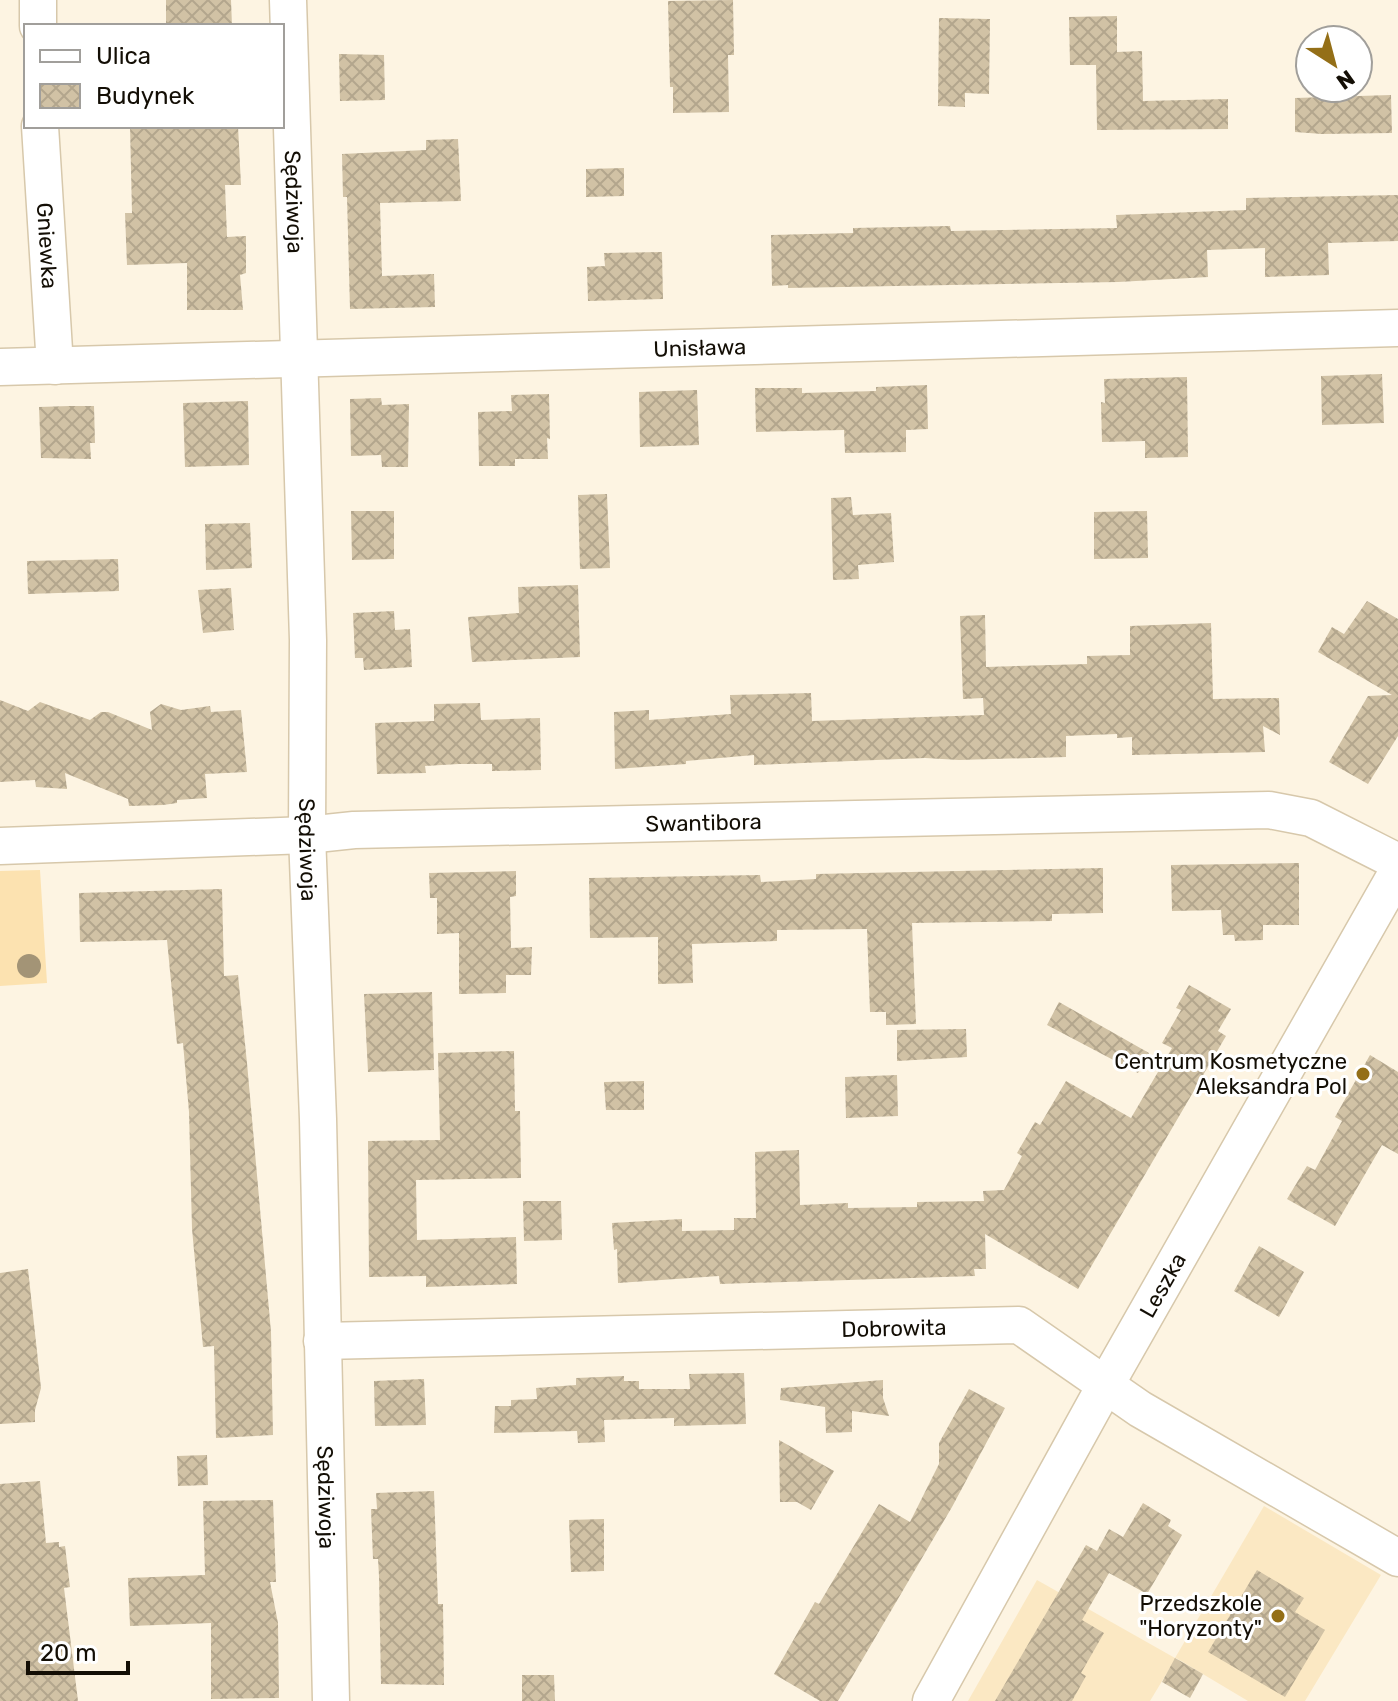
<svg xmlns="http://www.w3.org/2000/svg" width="1398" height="1701" font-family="Rubik,sans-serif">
<defs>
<pattern id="building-cross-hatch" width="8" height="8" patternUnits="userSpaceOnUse" patternTransform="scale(2)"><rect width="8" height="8" fill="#d1c2a5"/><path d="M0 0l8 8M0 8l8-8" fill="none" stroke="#b3a68d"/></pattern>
</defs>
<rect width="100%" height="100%" fill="#fdf4e2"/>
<path fill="#fbe8c3" d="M1264,1506L1381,1575L1305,1701H1248L1176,1658L1150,1701H968L1037,1580L1175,1658Z"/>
<path fill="#fce2b0" d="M40,870L47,983L0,986V871Z"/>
<path fill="url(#building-cross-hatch)" d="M166,0H231L232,26H166Z
M733,0L734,55H728L729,112L673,113V87H670L668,1Z
M1117,16V52L1142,51L1143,101L1228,99V129L1097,130L1096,65H1070L1069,17Z
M939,18L990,19L989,94L965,93V107L938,106Z
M339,54L384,55L385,100L340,101Z
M1391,95L1392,133L1322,134L1295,132V98Z
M130,126H238L241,185H225L227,237L246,236V273L240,275L243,310H187V263L127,265L125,213H132Z
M458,139L461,201L380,203L382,276L434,274L435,307L350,309L347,197H343L342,154L426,150V140Z
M624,168V196L586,197V169Z
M1398,195V241L1328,243L1329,275L1265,277V248L1207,250L1208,277L1118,282L788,288V285L772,286L771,235L853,233V228L950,226L951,231L1117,228L1116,215L1246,210V198Z
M662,252L663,299L588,301L587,267L605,266L604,253Z
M1382,374L1384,423L1322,425L1321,376Z
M1187,377L1188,457L1145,458V441L1102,442L1101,402L1105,403L1104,379Z
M927,385L928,429L906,430V452L845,453L844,430L756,432L755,388H802V393L876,391V387Z
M697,390L699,445L640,447L639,392Z
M549,394L550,439L547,438L548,459H515V466H479L478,412L512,411L511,395Z
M381,398L382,405L409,404L408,467H382L381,455L351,456L350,399Z
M248,401L249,465L185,467L183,403Z
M69,406H94L95,443H90L91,459L41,458L39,407Z
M607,494L610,568L580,569L578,495Z
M851,497L853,515L891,513L894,562L858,565L859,579L833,580L831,498Z
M351,511H394V559L352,560Z
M1147,511L1148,558L1094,559V512Z
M250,523L252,568L206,570L205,524Z
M118,559L119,591L28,594L27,561Z
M578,585L580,657L472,662L468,617L519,613L518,587Z
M231,588L234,630L203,633L198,590Z
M1367,601L1398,619V736L1368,784L1329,762L1368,696L1392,695L1318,652L1332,627L1344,634Z
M394,611L395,630L410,629L412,667L364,670L363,658H355L353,613Z
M985,615L986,667L1087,664V656L1130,655V626L1211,623L1213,699L1279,698L1280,735L1263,726L1265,752L1132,755V737L1117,738V734L1066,736V757L959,760L925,758L754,765V755L686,761V764L615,769L614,712L649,710V720L731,714L730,695L811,693L812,721L984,715L983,698L963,699L960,616Z
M0,700L28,711L40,702L90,720L101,712H108L152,730L150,712L161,704L181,710L210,706L211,712L241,710L247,772L205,774L207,798L177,800V803L163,805L129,806L128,799L65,773L67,789L36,787L35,780L0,782Z
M480,703L481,720L540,718L541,770L492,771V764H459L425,766L426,773L377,774L375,723L434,721V704Z
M1299,863V925H1263V940L1235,941L1234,935H1223L1221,910L1172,911L1171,865Z
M1103,868V913L1052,914V921L912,923L916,1024L886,1025V1012H870L867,929L777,930V941L692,944L693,983L658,984V937L590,938L589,878L760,875L761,882L816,879V874Z
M516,871V896L510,897L511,948L532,947L531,975H506V993L459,994V933L437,934V898H430L429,873Z
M222,889L224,976L238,975L247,1063L271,1332L273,1435L216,1438L214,1346L203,1347L192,1229L189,1112L183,1043L177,1044L167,940L80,942L79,893Z
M1189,985L1231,1009L1218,1031L1226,1036L1078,1289L985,1234L986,1269H974L975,1276L720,1284L719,1276L618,1283L617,1249L614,1250L612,1223L682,1219V1231L734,1230V1218H756L755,1152L799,1150L800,1205L848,1203V1208L917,1207V1202L984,1201L983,1191L1004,1190L1022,1156L1017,1153L1035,1122L1040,1125L1066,1081L1131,1118L1172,1048L1162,1043L1181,1010L1176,1008Z
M432,992L434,1070L368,1072L364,994Z
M1059,1002L1149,1053L1138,1073L1047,1025Z
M966,1029L967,1057L897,1061V1030Z
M514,1051L515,1111H520L521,1178L416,1180L417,1240L516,1237L517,1284L426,1287V1276L369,1277L368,1141L440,1140L438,1053Z
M1370,1055L1398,1072V1154L1382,1145L1335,1226L1287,1199L1307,1166L1315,1170L1342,1121L1335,1117Z
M897,1075L898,1116L846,1118L845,1077Z
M644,1081V1110H606L604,1082Z
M523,1201H561L562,1240L524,1241Z
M1259,1246L1304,1272L1279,1317L1234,1291Z
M28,1269L41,1388L35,1410V1422L0,1424V1273Z
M744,1373L746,1424L674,1426V1418L604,1420L605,1442L578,1443L577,1431L494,1433L495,1406H511V1400L537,1399L536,1388L576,1385V1378L624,1376V1381H639V1389H690L689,1374Z
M424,1379L426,1425L375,1426L374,1381Z
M883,1380V1398L889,1416L852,1411V1432L826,1433L825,1407L780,1400L781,1388Z
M969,1389L1005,1408L952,1507L838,1701H820L774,1674L815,1602L819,1604L879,1504L910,1522L939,1464V1443Z
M779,1440L834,1471L811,1510L797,1502H780Z
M207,1455L208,1485L178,1486L177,1456Z
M40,1481L46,1543L59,1542V1547L65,1546L70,1587L64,1588L78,1701H0V1484Z
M434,1491L438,1604H443L444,1685L381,1684L379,1576L378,1559H373L371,1509H377L376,1493Z
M273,1500L276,1582H270L278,1623L279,1698L211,1699V1623L130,1626L128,1578L205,1575L203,1501Z
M1143,1503L1171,1520L1168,1526L1182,1535L1147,1594L1109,1573L1082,1620L1104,1633L1081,1673L1086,1676L1072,1701H995L1086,1545L1097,1551L1109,1529L1123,1537Z
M604,1519V1571L571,1572L569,1520Z
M1257,1570L1304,1598L1295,1612L1325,1630L1285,1697L1208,1652Z
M1175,1658L1203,1674L1190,1698L1162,1682Z
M522,1675H554L555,1701H522Z"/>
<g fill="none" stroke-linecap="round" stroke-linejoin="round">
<g stroke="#d7c8ab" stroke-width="39">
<g id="minor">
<path d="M38,0V26"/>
<path id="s1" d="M288,0L308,640L307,835L318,1119L331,1701"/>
<path id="s2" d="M40,126L55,366"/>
<path id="s3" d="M0,367L1398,328"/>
<path id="s4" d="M0,846L307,835L354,830L1269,810L1311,818L1398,862"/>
<path id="s5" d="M322,1341L1019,1325L1140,1409L1398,1558"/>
<path id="s6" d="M931,1701L1105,1386L1398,871"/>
</g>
</g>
<use href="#minor" stroke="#fff" stroke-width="36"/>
</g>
<circle fill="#a39476" cx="29" cy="966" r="12"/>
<g fill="#946f17" stroke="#fff" stroke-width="3">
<circle cx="1363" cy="1074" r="8"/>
<circle cx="1278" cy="1616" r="8"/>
</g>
<g text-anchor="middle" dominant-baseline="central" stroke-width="6" stroke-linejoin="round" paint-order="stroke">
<g font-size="22" fill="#130e05" stroke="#fff">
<text stroke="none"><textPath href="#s1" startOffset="202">Sędziwoja</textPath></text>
<text stroke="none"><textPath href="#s2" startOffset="120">Gniewka</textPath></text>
<text stroke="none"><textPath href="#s3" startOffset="700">Unisława</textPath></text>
<text stroke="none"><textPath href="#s4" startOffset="704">Swantibora</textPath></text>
<text stroke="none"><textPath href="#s1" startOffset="850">Sędziwoja</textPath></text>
<text stroke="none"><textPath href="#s6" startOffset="476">Leszka</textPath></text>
<text stroke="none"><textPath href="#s5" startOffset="572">Dobrowita</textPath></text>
<text stroke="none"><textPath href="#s1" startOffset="1498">Sędziwoja</textPath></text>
</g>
<g font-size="22" fill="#130e05" stroke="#fff" text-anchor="end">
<text x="1347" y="1061">Centrum Kosmetyczne<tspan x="1347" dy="25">Aleksandra Pol</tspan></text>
<text x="1262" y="1603">Przedszkole<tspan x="1262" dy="25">"Horyzonty"</tspan></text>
</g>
</g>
<rect x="24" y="24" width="260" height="104" fill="#ffffff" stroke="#a19f9b" stroke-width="2"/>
<rect x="40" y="50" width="40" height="12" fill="#ffffff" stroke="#a19f9b" stroke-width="2"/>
<text x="96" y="64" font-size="24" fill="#130e05">Ulica</text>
<rect x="40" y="84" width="40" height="24" fill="url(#building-cross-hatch)" stroke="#a19f9b" stroke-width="2"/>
<text x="96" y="104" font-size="24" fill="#130e05">Budynek</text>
<g transform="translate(1334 64) rotate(144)"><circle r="38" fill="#ffffff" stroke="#a19f9b" stroke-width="2"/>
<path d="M0-6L14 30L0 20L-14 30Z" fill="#946f17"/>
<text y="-12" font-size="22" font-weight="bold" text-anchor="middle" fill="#130e05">N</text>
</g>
<path d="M28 1661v12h100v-12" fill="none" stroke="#130e05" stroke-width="4"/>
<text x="40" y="1661" font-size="24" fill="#130e05" stroke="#ffffff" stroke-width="6" paint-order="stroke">20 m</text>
</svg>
